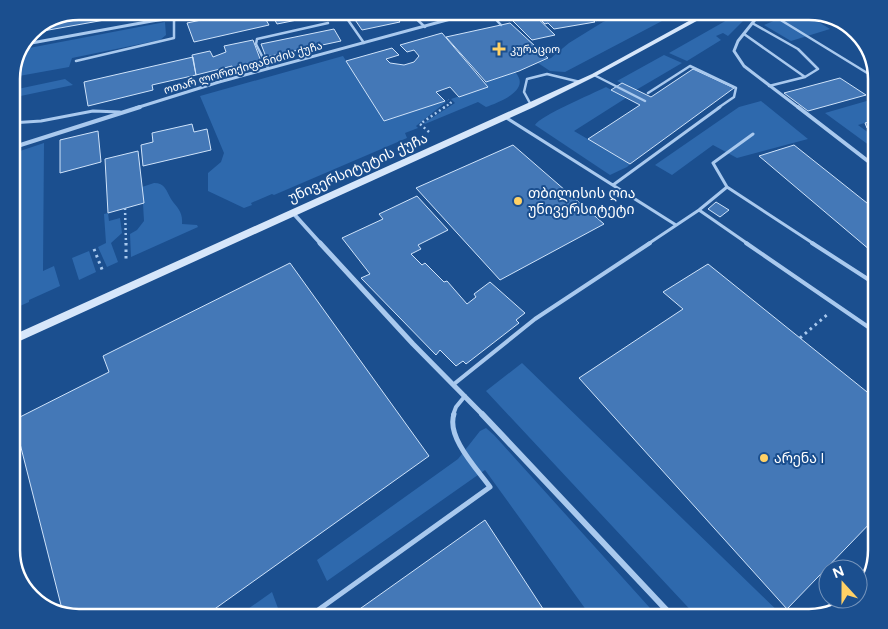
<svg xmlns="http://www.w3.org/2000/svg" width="888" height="629" font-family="Figtree,'Noto Sans Georgian',sans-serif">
<rect width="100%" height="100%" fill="#1b4f8f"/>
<path fill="#2e69ad" d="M631,11H681L565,72L550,71L538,63L551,58L569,43L603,22Z
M743,11H753L728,36L723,33L716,36L721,40L687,61L669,53Z
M782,11H801L830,29L791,41L764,25L783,17Z
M165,22L166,35L160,40L72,58L69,67L19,76L16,64L24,49Z
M664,55L682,63L636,90L617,81Z
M343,56L384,121L445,101L446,102L416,126L418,128L405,133L407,138L274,195L272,194L251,203L252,205L244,208L208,191V173L221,162L224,153L200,96Z
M515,72C532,90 499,102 486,107L478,102L425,124L424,123L455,103L451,99L487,87L484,82Z
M65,79L73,85L11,98V87L13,90Z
M606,87L626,98L574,131L630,164L627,167L610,175L535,125C540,116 592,94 606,87Z
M877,98V119L858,125L877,139V151L825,113Z
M761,101L808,139L737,158L713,145L672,175L655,165L739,107Z
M44,143L43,271L54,266L60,286L29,300V302L11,310V154Z
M154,183C165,183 166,190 171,199C177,208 183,211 182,224L197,225L198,227L131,257L130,234L137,230L144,221L142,187Z
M108,213L109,221L120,218L122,233L111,243L118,262L107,267L98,247L106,243L104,214Z
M89,251L96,272L79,280L72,258Z
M522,363L785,618H698L486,391Z
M486,428L494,435L659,618H592L485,470L327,581L317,560L458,459L480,431Z
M272,592L279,611L270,618H235Z"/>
<path fill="#4478b7" stroke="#cfe3fa" d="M79,11H155L43,31L44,24Z
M244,11H261L269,25L194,42L187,23Z
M270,11H326L327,14L277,24Z
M349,11H392L400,22L362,30Z
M530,11L555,35L532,40L507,15Z
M532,11H589L593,15L588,16L595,22L554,29L548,23L545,24Z
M510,23L548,58L519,71L486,82L446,37Z
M334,29L341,41L266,57L261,44Z
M442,33L488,87L459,97L450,87L436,92L445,101L384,121L346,61L392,48L399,55L386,59L390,63L404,65L414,62L419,56L414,50L407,52L400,45Z
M253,40L262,64L234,70L232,66L196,75L192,55L210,51L213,57L226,52L224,46Z
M193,57L196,75L152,85L153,90L88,106L84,82Z
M693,69L734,88L630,164L588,139L640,105L611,90L622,83L651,97Z
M840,78L866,95L808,111L784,93Z
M877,120V133L867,128L865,123Z
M192,124L194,132L207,129L211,150L143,166L141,145L153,142L152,133Z
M98,131L101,162L60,173V140Z
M513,145L604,224L500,280L416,188Z
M794,145L877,211V256L759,156Z
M138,151L144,203L108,213L105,159Z
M417,196L448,230L418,245L421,249L411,254L422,265L425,263L444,282L447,281L467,304L476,297L474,294L490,282L525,313L516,320L519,323L466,364L463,361L456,366L440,350L436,355L361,278L370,274L342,238L383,219L379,214Z
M716,202L729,210L720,217L708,209Z
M290,263L429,456L202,618H79L63,613L14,420L109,372L103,356Z
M708,264L877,400V516L787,609L579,378L683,309L663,292Z
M485,520L549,618H347Z"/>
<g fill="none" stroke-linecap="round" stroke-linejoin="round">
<path stroke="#a9c9ee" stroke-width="2" stroke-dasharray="2 2.5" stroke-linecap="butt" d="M589,15L595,21L602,16L599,12
M443,108L451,103L448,100"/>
<path stroke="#a9c9ee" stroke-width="2.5" stroke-dasharray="2 3" stroke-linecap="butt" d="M429,132L420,124L445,107
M125,208L126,244"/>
<path stroke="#a9c9ee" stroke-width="3" stroke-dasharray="2.5 4" stroke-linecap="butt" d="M126,243V262
M94,249L103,272
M800,338L828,314"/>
<path stroke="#a9c9ee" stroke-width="2.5" d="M408,11L425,27
M488,11L501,25
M766,11L877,79
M348,20L364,43
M752,23L798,49L818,69L805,77L769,86
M744,34L805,77
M76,61L174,38V21L176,18
M268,68L256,44L257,39L328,23
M594,75L645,101
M648,93L690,66L736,88L734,97L718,108
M531,105L524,92L527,79L547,74L580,82"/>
<path stroke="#a9c9ee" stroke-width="3" d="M505,117L676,225
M11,123L41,121L93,111L120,112
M613,185L720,107
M727,187L713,163L753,134
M699,210L748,244
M648,244L699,210L727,187L814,244"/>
<path stroke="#a9c9ee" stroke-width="4" d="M746,243L877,333
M812,243L877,285
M454,384L535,319L650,243
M453,415L456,407L465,396"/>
<path stroke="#a9c9ee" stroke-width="5" d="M307,618L490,487C477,469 446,437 454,414"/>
<path stroke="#a9c9ee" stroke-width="3" d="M762,11L738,41L734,51L744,66L799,108
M26,44L152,21L222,11
M136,108L219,82L480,11"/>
<path stroke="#a9c9ee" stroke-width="4" d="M798,107L877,168
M11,148L140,107
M293,213L321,244"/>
<path stroke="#a9c9ee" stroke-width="5" d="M320,243L413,344L483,415"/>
<path stroke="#a9c9ee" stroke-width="6" d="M482,414L674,618"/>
<path fill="#d6e6fa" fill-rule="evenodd" d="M707,11H715L596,76L534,107L11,345V336L528,103L592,74Z"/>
</g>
<g fill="#ffd166" stroke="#1b4f8f" stroke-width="2">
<path d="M496.5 41.5h5v5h5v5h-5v5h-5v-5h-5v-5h5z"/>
<circle cx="518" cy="201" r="5"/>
<circle cx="764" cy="458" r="5"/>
</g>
<g text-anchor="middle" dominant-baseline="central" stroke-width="4" stroke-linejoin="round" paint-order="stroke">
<g font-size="11" fill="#fff" stroke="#1b4f8f" text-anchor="start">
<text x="510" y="49">კურაციო</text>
</g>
<g font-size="11" fill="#fff" stroke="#1b4f8f">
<text transform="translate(243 68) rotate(-16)">ოთარ ლორთქიფანიძის ქუჩა</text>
</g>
<g font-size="14" fill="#fff" stroke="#1b4f8f">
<text transform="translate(358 168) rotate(-24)">უნივერსიტეტის ქუჩა</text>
</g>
<g font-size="14" fill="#fff" stroke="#1b4f8f" text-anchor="start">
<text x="528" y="193">თბილისის ღია<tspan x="528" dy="16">უნივერსიტეტი</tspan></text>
<text x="774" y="458">არენა I</text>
</g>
</g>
<path d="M0 0H888V629H0ZM79 20H809A59 59 0 0 1 868 79V550A59 59 0 0 1 809 609H79A59 59 0 0 1 20 550V79A59 59 0 0 1 79 20Z" fill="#1b4f8f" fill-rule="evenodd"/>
<path fill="none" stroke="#fff" stroke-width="2.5" d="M79 20H809A59 59 0 0 1 868 79V550A59 59 0 0 1 809 609H79A59 59 0 0 1 20 550V79A59 59 0 0 1 79 20Z"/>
<g transform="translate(843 584) rotate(339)"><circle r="24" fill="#1b4f8f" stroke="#7695bc"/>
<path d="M0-4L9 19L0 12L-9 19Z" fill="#ffd166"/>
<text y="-8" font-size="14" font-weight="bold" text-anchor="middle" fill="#ffffff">N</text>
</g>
</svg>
